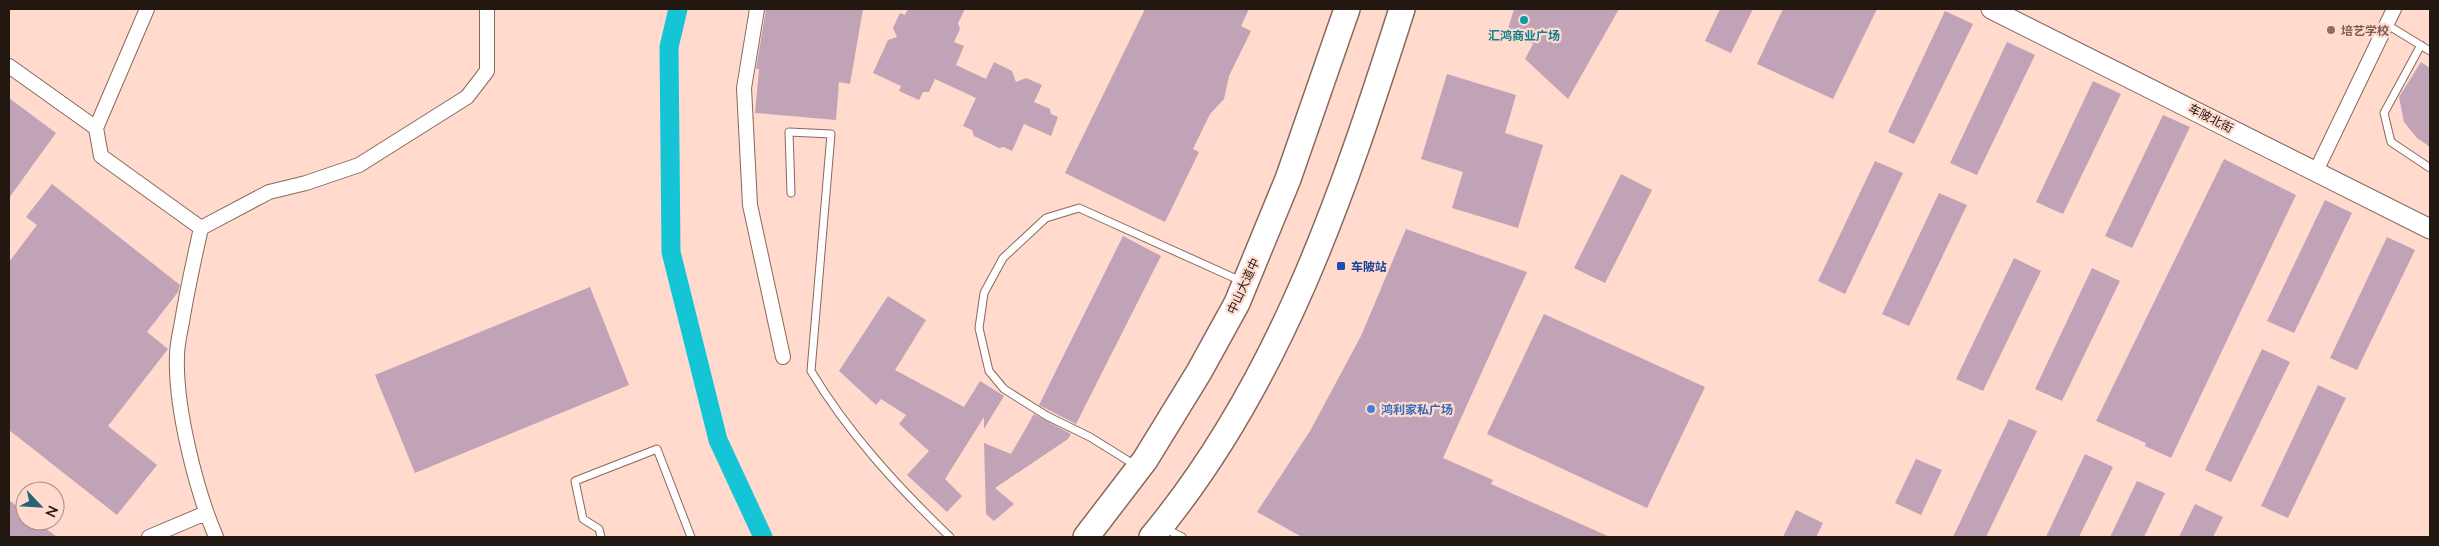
<svg xmlns="http://www.w3.org/2000/svg" width="2439" height="546" font-family="Lato,'Noto Sans SC',sans-serif">
<rect width="100%" height="100%" fill="#ffdacd"/>
<g fill="none" stroke-linecap="round" stroke-linejoin="round">
<path stroke="#15c4d5" stroke-width="19" d="M678,9L669,47L671,252L718,440L763,537"/>
</g>
<path fill="#c1a3b8" d="M766,9H863L850,84L839,82L836,120L755,113L759,69H756Z
M908,9H965L958,23L960,29L954,42L964,46L956,65L986,79L994,62L1012,71L1016,82L1026,78L1042,85L1034,102L1050,109L1051,114L1058,117L1051,136L1024,124L1012,151L1004,147L999,148L974,136L972,130L963,126L976,98L935,79L929,92H923L919,100L899,91L901,86L873,73L888,40L897,37L893,28L900,13L905,15Z
M1145,9H1249L1241,26L1251,31L1229,76L1224,99L1210,114L1193,149L1199,152L1165,222L1065,173Z
M1514,9H1619L1568,99L1525,59L1533,44L1507,32Z
M1720,9H1753L1731,53L1705,41Z
M1783,9H1877L1833,99L1757,64Z
M1945,11L1973,24L1914,144L1888,132Z
M2007,42L2035,55L1977,175L1950,163Z
M2421,62L2430,68V147L2417,138L2404,122L2399,97Z
M1447,74L1516,95L1505,133L1543,145L1518,228L1452,208L1463,172L1421,159Z
M2093,81L2121,94L2063,214L2036,202Z
M9,98L56,133L9,198Z
M2163,115L2190,127L2132,248L2105,236Z
M2224,159L2296,195L2171,458L2145,446L2146,443L2096,421Z
M1875,161L1903,173L1845,294L1818,281Z
M1621,174L1652,190L1605,283L1574,268Z
M52,184L180,285L178,292L147,332L168,349L108,426L157,465L117,515L9,430V262L37,225L26,217Z
M1939,193L1967,205L1909,326L1882,314Z
M2325,200L2352,213L2294,333L2267,321Z
M1406,229L1527,272L1443,458L1493,480L1491,484L1610,537H1302L1257,512L1310,431L1361,336Z
M1123,236L1161,256L1076,424L1039,405Z
M2387,237L2415,250L2357,370L2330,358Z
M2014,258L2041,271L1983,391L1956,379Z
M2092,268L2120,281L2062,401L2035,389Z
M590,287L629,385L415,473L375,375Z
M888,296L926,320L895,370L964,407L980,381L1004,396L984,429V417L945,479L962,496L947,512L907,475L929,451L899,424L906,415L881,399L876,405L839,371Z
M1544,314L1705,387L1647,508L1487,434Z
M2262,349L2290,362L2231,482L2205,470Z
M2318,385L2346,398L2288,518L2261,506Z
M1034,414L1071,434L1068,439L995,488L1014,504L994,521L986,514L984,443L1011,454Z
M2009,419L2037,431L1986,537H1953Z
M2085,454L2113,467L2079,537H2046Z
M1916,459L1942,470L1921,515L1895,503Z
M2137,481L2165,493L2144,537H2110Z
M9,500L25,513V521H36L57,537H9Z
M2195,504L2223,517L2213,537H2179Z
M1796,510L1823,523L1816,537H1783Z"/>
<g fill="none" stroke-linecap="round" stroke-linejoin="round">
<g stroke="#89695d" stroke-width="9">
<path id="lane" d="M2386,24L2430,51
M2421,45L2384,113L2391,142L2430,168
M791,193L789,132L831,134L811,371C848,433 898,487 950,537
M1135,465L1090,437L1047,416L1004,389L989,371L979,328L984,293L1003,258L1046,218L1079,208L1241,281
M1164,528L1182,537
M601,537L599,529L583,519L575,481L657,449L691,537"/>
</g>
<g stroke="#89695d" stroke-width="16">
<path id="street" d="M147,9L96,128L101,156L201,228
M757,9L744,88L750,205L783,357
M9,66L96,128
M2316,171L2394,9
M149,537L206,513
M216,537C196,490 175,407 177,356C177,344 180,333 182,322C187,290 194,260 201,228L269,192L306,183L359,165L467,97L487,71V9"/>
</g>
<g stroke="#89695d" stroke-width="21">
<path id="secondary" d="M1991,9L2430,229"/>
</g>
<g stroke="#89695d" stroke-width="28">
<path id="highway" d="M1086,537L1145,460L1199,372L1237,303L1288,179L1347,9
M1152,537C1279,385 1343,194 1402,9"/>
</g>
<use href="#lane" stroke="#fff" stroke-width="7"/>
<use href="#street" stroke="#fff" stroke-width="14"/>
<use href="#secondary" stroke="#fff" stroke-width="19"/>
<use href="#highway" stroke="#fff" stroke-width="25"/>
</g>
<circle fill="#0f9aa8" stroke="#ffdacd" stroke-width="2" cx="1524" cy="20" r="5"/>
<circle fill="#8d6e63" stroke="#ffdacd" stroke-width="2" cx="2331" cy="30" r="5"/>
<rect fill="#1a4fb4" stroke="#ffdacd" stroke-width="2" x="1336" y="261" width="10" height="10" rx="2.5"/>
<circle fill="#3f7fe0" stroke="#ffdacd" stroke-width="2" cx="1371" cy="409" r="5"/>
<g text-anchor="middle" dominant-baseline="central" stroke-width="4.5" stroke-linejoin="round" paint-order="stroke">
<g font-size="12" font-weight="bold" fill="#785e54" stroke="#ffdacd" text-anchor="start">
<text x="2341" y="30">培艺学校</text>
</g>
<g font-size="12" font-weight="bold" fill="#0d838f" stroke="#ffdacd">
<text x="1524" y="35">汇鸿商业广场</text>
</g>
<g font-size="12" fill="#231712" stroke="#ffdacd">
<text transform="translate(2211 118) rotate(27)">车陂北街</text>
<text transform="translate(1243 286) rotate(-65)">中山大道中</text>
</g>
<g font-size="12" font-weight="bold" fill="#164399" stroke="#ffdacd" text-anchor="start">
<text x="1351" y="266">车陂站</text>
</g>
<g font-size="12" font-weight="bold" fill="#366cbe" stroke="#ffdacd" text-anchor="start">
<text x="1381" y="409">鸿利家私广场</text>
</g>
</g>
<rect width="2439" height="546" fill="none" stroke="#231712" stroke-width="20"/>
<g transform="translate(40 506) rotate(115)"><circle r="24" fill="#ffdacd" stroke="#a78c82"/>
<path d="M0-4L9 19L0 12L-9 19Z" fill="#256579"/>
<text y="-8" font-size="14" font-weight="bold" text-anchor="middle" fill="#231712">N</text>
</g>
</svg>
